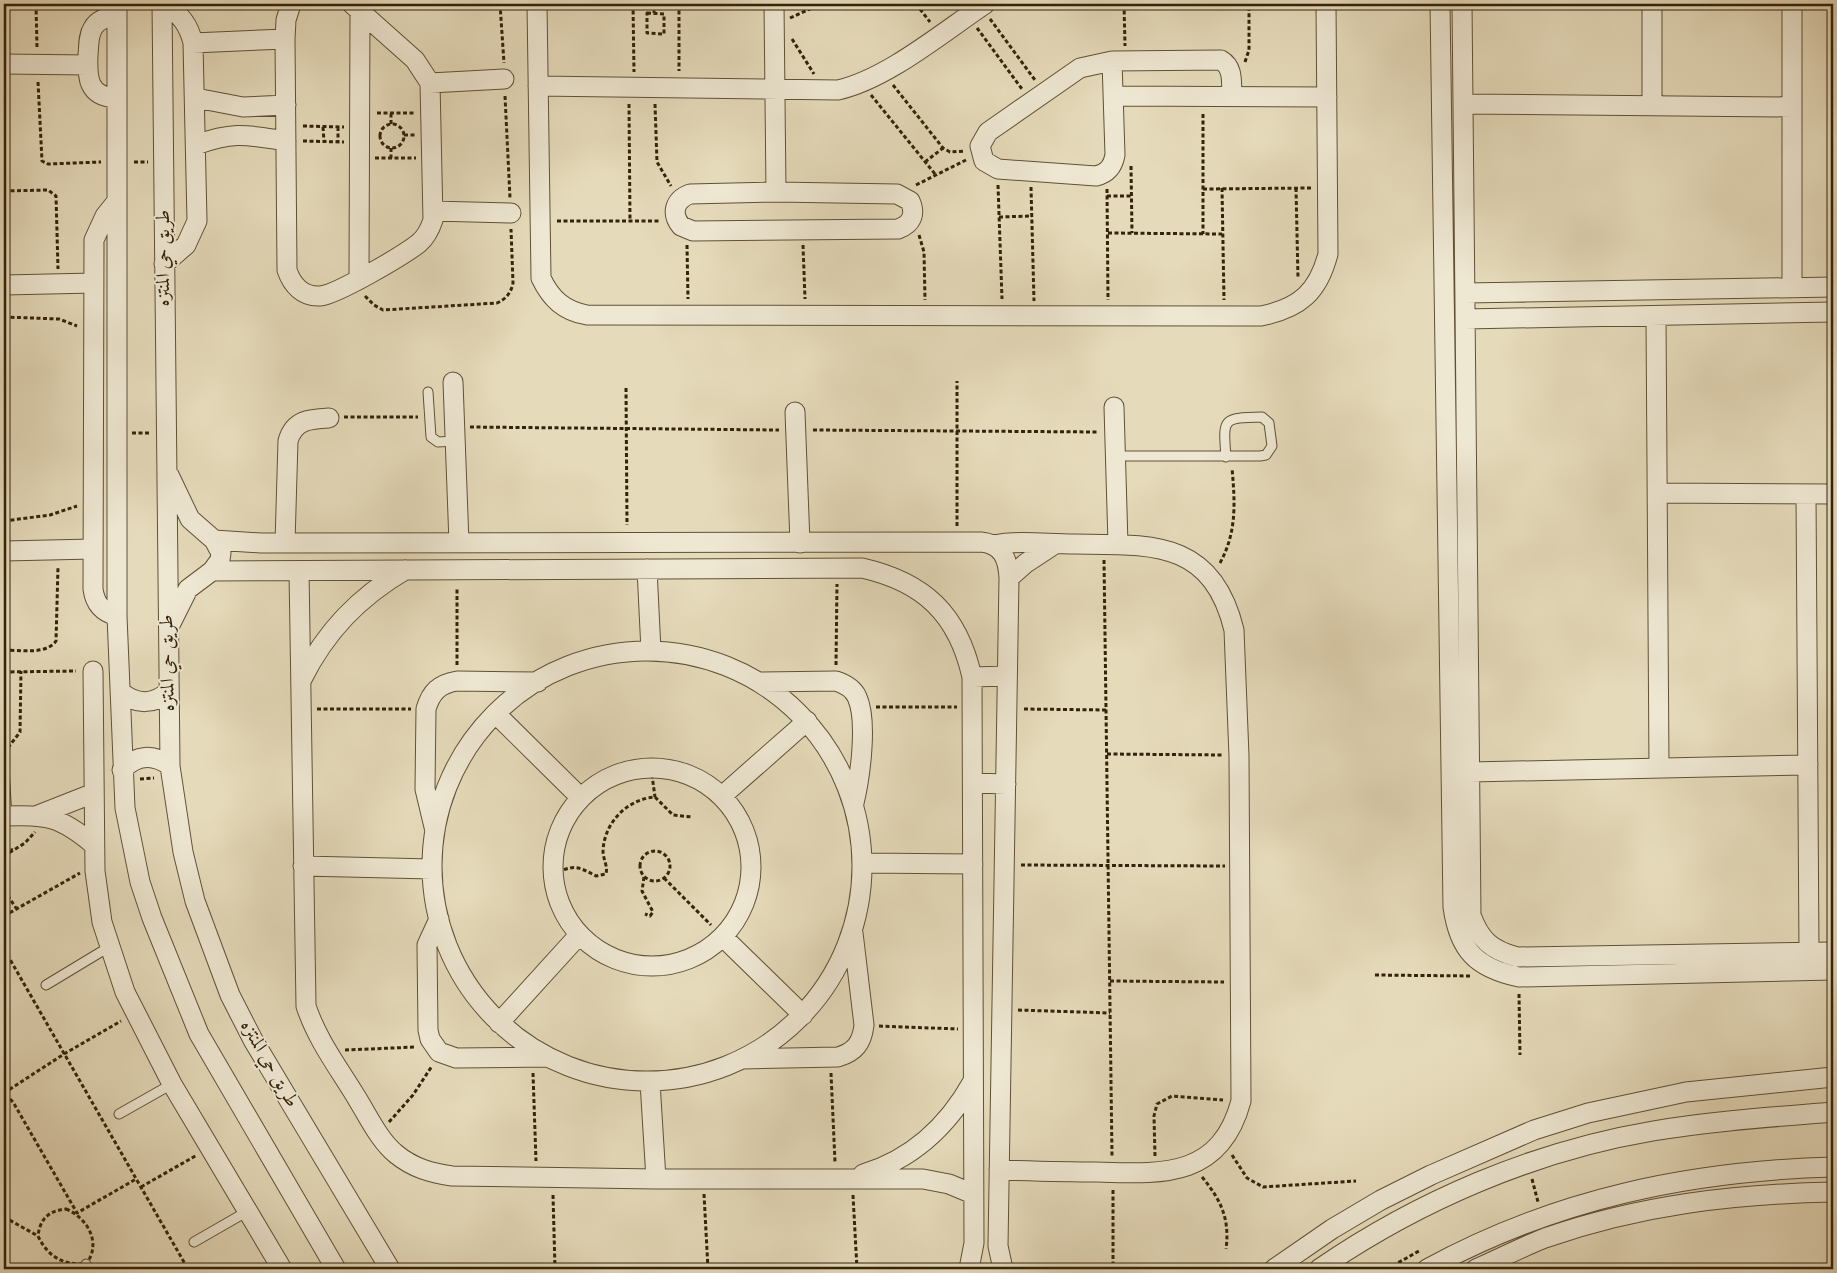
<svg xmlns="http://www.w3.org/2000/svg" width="1837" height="1273" font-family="'IM FELL English',Amiri,serif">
<rect width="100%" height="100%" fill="#e5daba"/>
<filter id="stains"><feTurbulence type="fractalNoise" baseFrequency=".004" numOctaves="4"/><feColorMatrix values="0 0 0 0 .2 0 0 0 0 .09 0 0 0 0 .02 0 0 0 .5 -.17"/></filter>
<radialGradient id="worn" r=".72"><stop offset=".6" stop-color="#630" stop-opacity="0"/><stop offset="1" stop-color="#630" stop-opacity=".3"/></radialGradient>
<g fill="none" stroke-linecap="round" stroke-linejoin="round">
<g stroke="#605136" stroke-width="11">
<path id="lane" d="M428,392L431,437L438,442L455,441
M1115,456H1260L1266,455L1272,446L1269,423L1262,417C1222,418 1223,418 1226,457
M4,770L7,816
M46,985L109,947
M119,1114L172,1084
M194,1242L248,1211
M86,1264L89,1269"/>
</g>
<g stroke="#605136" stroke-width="21">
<path id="street" d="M117,4V616L125,808L140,882L152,918L199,1034L336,1269
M162,4L170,766L183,852L195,901L230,995L253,1040L390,1269
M291,4L286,20L285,39L287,270C292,285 303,297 320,296C336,295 404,255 419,243C426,237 430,229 433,220L430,83L415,60L352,4
M537,4L541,278C551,299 564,311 587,315L1261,316C1300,308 1318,292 1328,254L1326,4
M774,4L776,192
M1440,4L1453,907C1459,950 1476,968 1519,977L1833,970
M1462,4L1471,915C1480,940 1491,950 1517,957L1833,952
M1652,4V106
M1792,4V287
M193,43L285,39
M1112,61L1080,68L988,132L980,146L984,161L998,169L1096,176C1108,173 1113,166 1115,155L1112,61L1221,60C1234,68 1231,82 1232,96
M4,64L88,65
M430,83L504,79
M538,86L838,90C887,79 943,32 985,4
M1113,96L1327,97
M115,98C88,96 87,78 88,55C89,46 88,36 93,28C98,19 108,17 117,15
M196,98L243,107L286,105
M1463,104L1792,107
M196,145C234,131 247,135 286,141
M776,192L897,194L910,201C916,214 912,224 898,229L693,231L681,226C671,214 674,200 690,194Z
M117,201L105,216L94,240L93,589C95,604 102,612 117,616
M433,211L511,213
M164,264L186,245L197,221L193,43C189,25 180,14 165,4
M359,279L360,12
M4,285L94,283
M1465,293L1833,287
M1656,316L1659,768
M1465,319L1833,312
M453,382L459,543
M1114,407L1118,544
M795,412L800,543
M169,475L190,519L214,540L221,553L220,560L212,571L188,589L170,625
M1657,493L1833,494
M1806,494L1809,952
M214,540L261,543L981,542C1002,544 1008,558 1009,578L998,1246L1003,1269
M285,543L288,441C294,420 309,419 329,418
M993,545C1021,540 1046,544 1074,544C1151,545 1212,539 1234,630L1239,756L1241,1101C1220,1179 1161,1174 1096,1172C1063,1172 1031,1171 999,1170
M4,551L93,549
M647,569L651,651
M212,571L862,568C924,582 958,614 972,677L974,1243L969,1269
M299,571L306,1006C317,1040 340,1070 358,1100C369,1118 380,1141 396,1154C413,1168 431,1173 452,1176L656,1179H923L949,1184L973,1194
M1009,578L1026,563L1055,544
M432 866a215 215 0 1 1 430 0a215 215 0 1 1-430 0Z
M93,671L95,871L102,922L125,992L172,1084L282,1269
M972,677L1007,676
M302,679C326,631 359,597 405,570
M760,682L836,681C845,684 853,688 857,697C868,721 860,778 854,803
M121,692C136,705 154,705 169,691
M496,714L581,798
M553 867a99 99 0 1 1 198 0a99 99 0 1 1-198 0Z
M122,770C136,755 153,753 170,766
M1470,772L1808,765
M973,783L1006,784
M722,796L807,721
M38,815L94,793
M4,816C47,815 60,816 94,845
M435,831L425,789L426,709C431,692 439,684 457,681L538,682
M863,863L973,864
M303,866L432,869
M439,919L427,945L428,1030L430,1039L439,1052L456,1058L546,1057
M723,937L803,1015
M499,1023L579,935
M743,1059L838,1057C855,1052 862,1043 864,1025L853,933
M650,1082L656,1179
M863,1174C913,1159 948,1126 973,1081
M1274,1269L1332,1229L1381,1200L1431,1175L1534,1130L1588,1113L1686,1092L1833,1077
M1319,1269C1418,1201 1534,1151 1653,1131C1712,1121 1773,1117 1833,1112
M1427,1269C1555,1199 1689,1171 1833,1167
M1476,1269C1499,1259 1522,1247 1545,1238C1640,1205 1733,1194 1833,1192"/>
</g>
<path stroke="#33230a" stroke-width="3" stroke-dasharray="4 2.5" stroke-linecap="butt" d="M36,4L37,48
M500,4L504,63
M633,4L634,72
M654,4V13
M679,4V71
M916,4L930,22
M1124,4L1125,46
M647,13L664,14V34L647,33Z
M790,18L821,4
M990,19L1035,80
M977,28L1022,89
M792,39L814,74
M1245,62L1249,50V4
M38,82L42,161L48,164L101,162
M893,85L943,148L950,152L965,151
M871,95L935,174
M505,96L510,198
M629,104L630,221
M655,104L657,162L671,186
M377,113H415
M1203,114V234
M380 136a12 12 0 1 1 24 0a12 12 0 1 1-24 0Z
M391,124V113
M303,126L344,127
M323,127L324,142
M338,127V141
M404,135H416
M303,141L344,142
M391,148V158
M375,158H416
M134,162H148
M925,162L943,148
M1131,166L1132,233
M4,168H8
M916,185L966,160
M998,185L1002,299
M1031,187L1034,301
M1222,188L1224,300
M1296,188L1298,278
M1107,189L1108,300
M1203,189L1312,188
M4,191L48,190L56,196L58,269
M1107,196H1131
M999,217L1032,216
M557,221H661
M1108,233L1222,234
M919,235L924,252L925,300
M687,245L688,299
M803,245L805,299
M365,296L374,305L383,310L497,303C506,299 511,293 513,283L511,229
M4,317L59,319L77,326
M626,388L627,525
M344,417H418
M470,427L779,430
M813,430L1099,432
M132,433H151
M4,521L50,515L77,506
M957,526V381
M1104,560L1112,1156
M1220,563C1237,532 1235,502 1232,468
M4,650C20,650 46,655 56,641L58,567
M457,665V587
M836,665L837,584
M4,672L76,671
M876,707H957
M317,709H411
M1024,709L1106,710
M4,753L20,732L21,671
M1107,754L1224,755
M651,768L655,797
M140,779L154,778
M4,849L13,850
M640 866a15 15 0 1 1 30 0a15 15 0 1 1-30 0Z
M4,856L25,843L35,832
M1021,865L1225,866
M552,875C574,864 577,866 596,876L606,874C608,866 603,859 603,851C604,823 627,799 655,797L673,815L692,817
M644,877L642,891L653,912L650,916L645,914
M664,878L711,925
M4,890L16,908
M4,916L80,873
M4,949L188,1269
M1375,975L1472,976
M1110,981L1224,982
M1519,994L1520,1055
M1018,1010L1110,1013
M879,1026L958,1029
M345,1050L416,1047
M533,1073L536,1161
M831,1073L835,1162
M4,1093L64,1054L121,1021
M6,1100L8,1097L13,1102L77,1213L136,1179
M4,1111V1093
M389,1122L413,1095L432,1066
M1232,1155L1247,1178L1263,1187L1356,1181
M1155,1156L1154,1116L1157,1104L1172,1096L1223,1100
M1202,1177C1221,1200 1230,1219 1226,1249
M1532,1179L1538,1202
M141,1187L197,1155
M1113,1190V1269
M704,1194L708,1269
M553,1195L555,1269
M853,1195L857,1269
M66,1209C88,1218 102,1244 86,1264C63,1265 48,1257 38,1236C40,1219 48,1211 66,1209Z
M4,1217L38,1236
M1354,1269L1361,1265
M1387,1269L1419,1251"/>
<use href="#lane" stroke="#eee7d2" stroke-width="9"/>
<use href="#street" stroke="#eee7d2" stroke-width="19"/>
</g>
<g text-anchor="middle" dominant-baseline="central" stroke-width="4" stroke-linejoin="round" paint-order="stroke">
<g font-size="19" fill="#33230a" stroke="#eee7d2">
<text transform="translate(164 258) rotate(-90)">طريق حي المنتزه</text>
<text transform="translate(168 663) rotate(-91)">طريق حي المنتزه</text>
<text transform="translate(269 1064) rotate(60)">طريق حي المنتزه</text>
</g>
</g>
<rect width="1837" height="1273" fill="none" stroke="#e5daba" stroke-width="20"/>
<rect x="5" y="5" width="1827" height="1263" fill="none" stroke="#33230a" stroke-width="2.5"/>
<rect x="10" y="10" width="1817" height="1253" fill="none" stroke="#33230a"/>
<rect width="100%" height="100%" filter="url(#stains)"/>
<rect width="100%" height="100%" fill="url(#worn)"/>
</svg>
